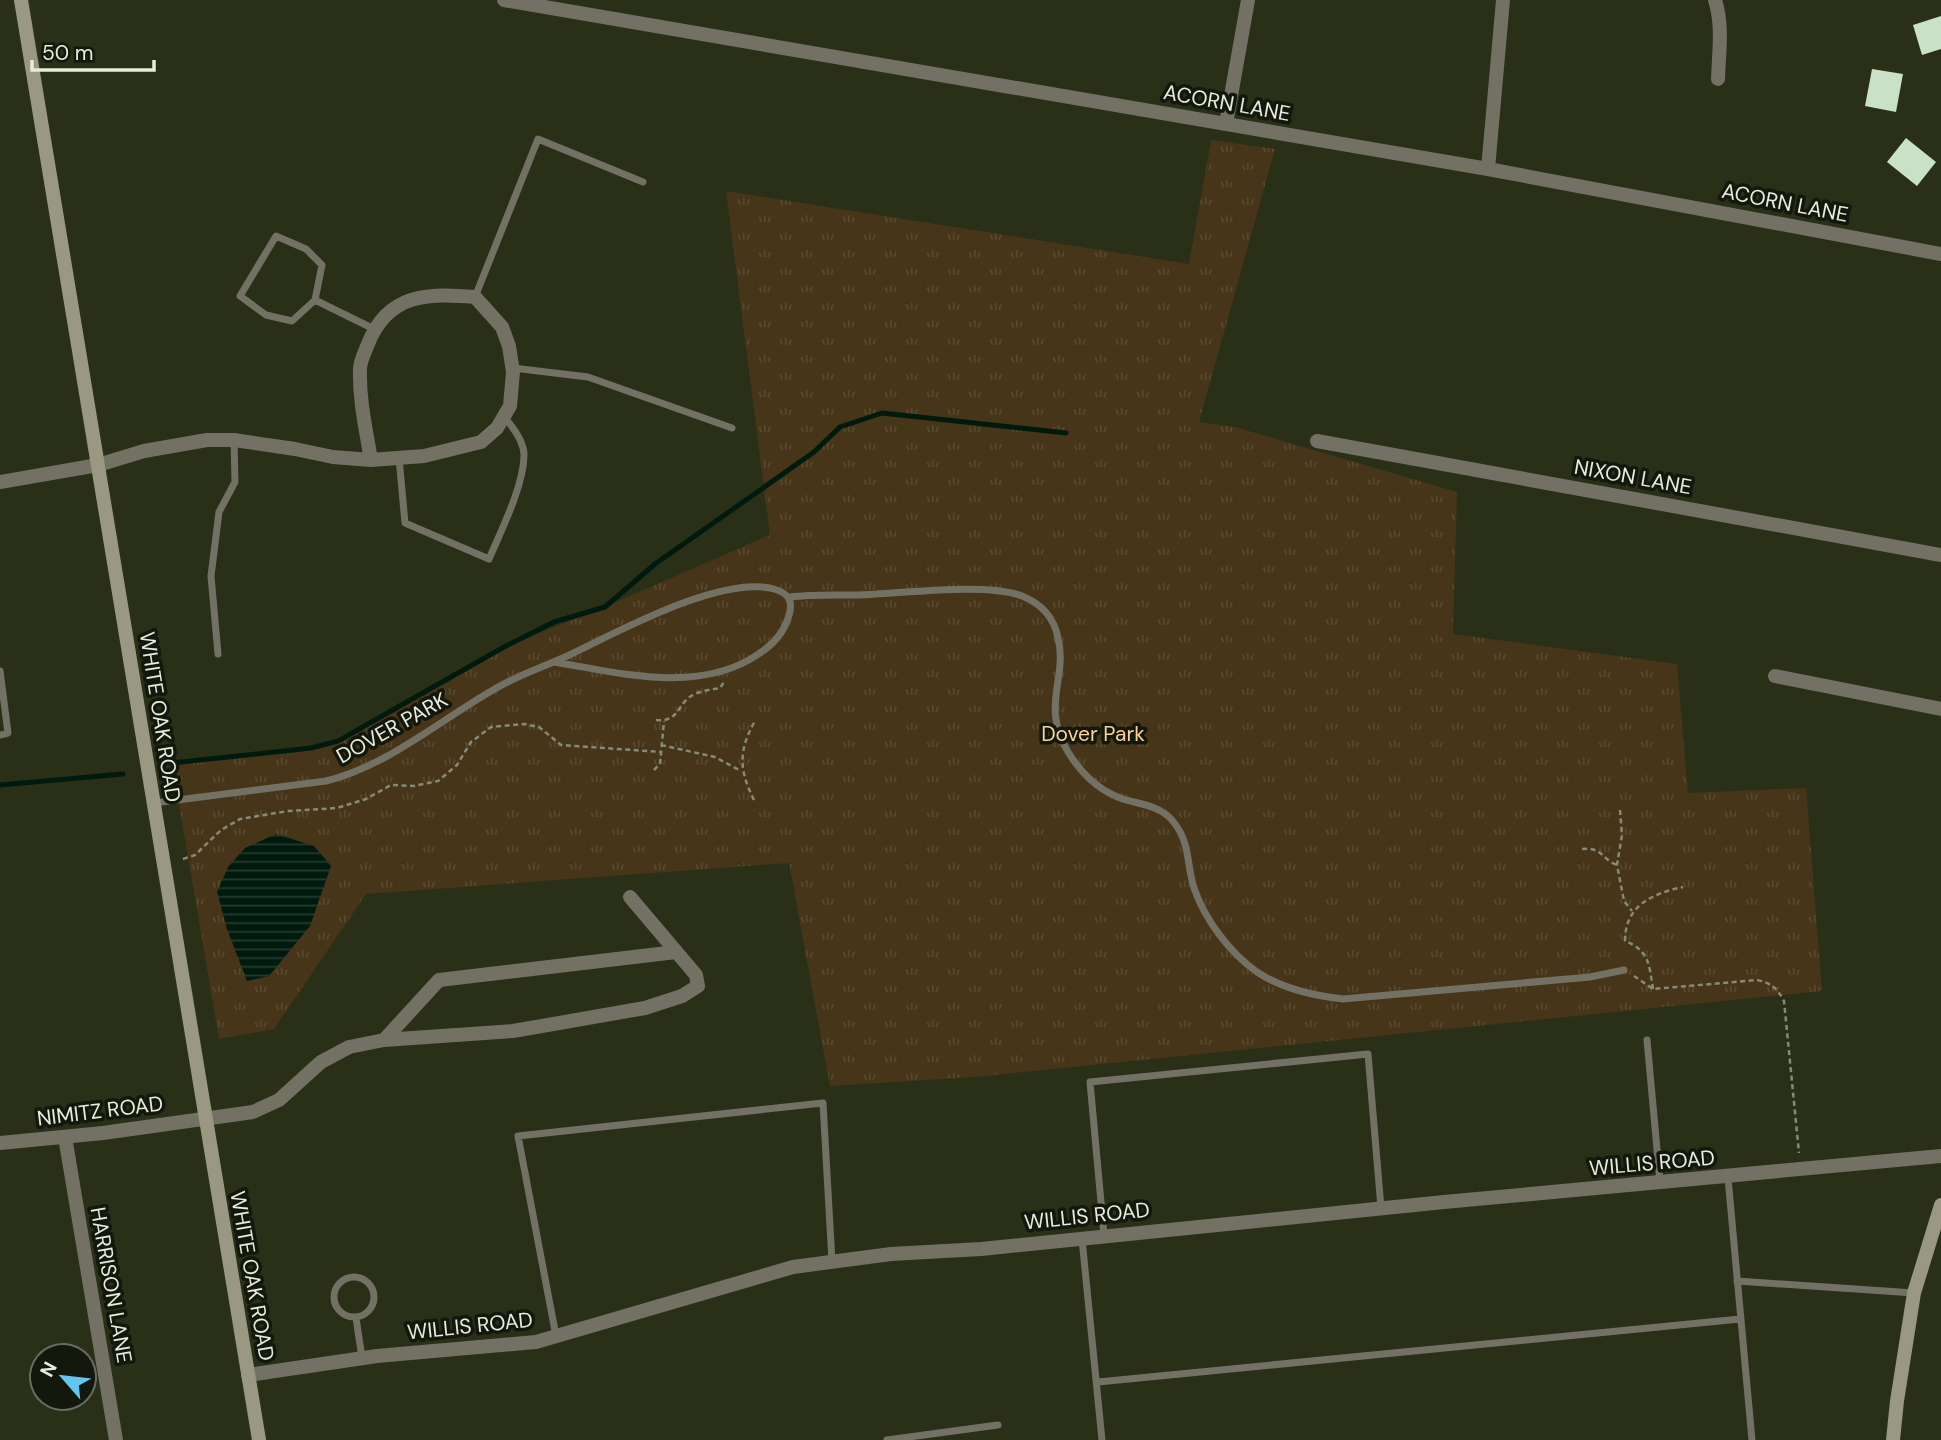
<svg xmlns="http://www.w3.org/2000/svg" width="1941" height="1440" font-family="'DM Sans',sans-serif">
<defs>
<pattern id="park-tufts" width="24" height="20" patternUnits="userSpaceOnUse" patternTransform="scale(1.75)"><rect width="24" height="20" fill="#463518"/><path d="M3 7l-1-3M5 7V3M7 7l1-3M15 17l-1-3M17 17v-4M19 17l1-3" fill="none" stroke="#58492e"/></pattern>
<pattern id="water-rules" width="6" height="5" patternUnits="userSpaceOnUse" patternTransform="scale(1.75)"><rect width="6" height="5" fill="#001a0e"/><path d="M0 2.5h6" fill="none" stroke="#253b30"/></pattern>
</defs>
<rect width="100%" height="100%" fill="#293017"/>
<path fill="url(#park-tufts)" d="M1211,140L1275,149L1199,422L1235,427L1457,492L1453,634L1677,664L1688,793L1806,788L1822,991L974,1077L830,1086L789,863L366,894L274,1029L219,1039L172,763L323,745L414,698L504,647L605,607L770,535L726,191L1189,264Z"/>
<path fill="url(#water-rules)" d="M276,834L314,846L331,866L310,926L269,976L247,981L227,929L217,892L228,867L245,848Z"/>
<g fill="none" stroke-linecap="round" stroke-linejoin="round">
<path stroke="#001a0e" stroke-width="5" d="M172,763L311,748L338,741L504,647L554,622L605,607L655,564L814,452L840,427L882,413L1066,433
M0,785L123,774"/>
</g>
<path fill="#c9e1c7" d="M1941,16V49L1922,55L1913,25Z
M1872,69L1903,74L1896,112L1865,106Z
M1906,138L1936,162L1917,186L1887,162Z"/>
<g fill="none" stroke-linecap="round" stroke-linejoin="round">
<path stroke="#858b76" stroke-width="2.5" stroke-dasharray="5 3.5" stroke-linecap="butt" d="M656,720C675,722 676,711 687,699C696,691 709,690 720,688L724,682
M661,745L715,757L741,771
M654,770L660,764L664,721
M754,800C739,770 738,751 755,721
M1620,810L1622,835L1617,865L1624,901L1632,911
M1582,849C1603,847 1601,859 1617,865
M183,859L195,855L221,830L240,819L288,811L337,808L366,799L391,785L414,786L438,781L457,765L471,742L491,727L524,724L539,727L561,745L661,752
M1634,976L1653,989L1757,980C1771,983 1777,988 1784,1001L1799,1153
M1653,989C1649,965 1650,951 1625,941C1625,906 1651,894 1683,887"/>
<path stroke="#737164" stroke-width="7" d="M475,297L538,139L643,182
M315,300L292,321L266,315L240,296L276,236L306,249L322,265L315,300L374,329
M513,368L588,377L732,428
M399,458L405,523L489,559C501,531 524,485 524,455C524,442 513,427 504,417
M789,597C813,594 835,595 858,595C901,594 985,582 1022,596C1042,604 1054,617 1058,638C1068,678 1040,706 1068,752C1081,773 1099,791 1123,799C1139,804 1160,806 1171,819C1191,841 1186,863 1194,888C1205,920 1230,953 1257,972C1281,988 1315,996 1343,999L1590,977L1624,970
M218,654L211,576L219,512L235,482L234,440
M0,671L8,733L0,735
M154,803L326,781C387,766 439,721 493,690C516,676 541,668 565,657C614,634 721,574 774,589C793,594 793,606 787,621C782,635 772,645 760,653C701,695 619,673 554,662
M1647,1040L1660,1182
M1728,1178L1752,1440
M1104,1235L1090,1082L1368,1054L1381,1208
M1082,1239L1102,1440
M334 1297a20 20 0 1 1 40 0a20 20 0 1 1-40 0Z
M1737,1281L1914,1293
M356,1318L362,1358
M556,1336L518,1136L823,1103L832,1262
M1098,1382L1740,1319
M887,1440L998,1425"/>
<path stroke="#737164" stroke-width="14" d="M504,0L1488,169L1941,254
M1715,0C1723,26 1719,51 1718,79
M1226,124L1248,0
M1488,169L1503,0
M1317,441L1941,555
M0,482L98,465L144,451L207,440H234L295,449L333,457L371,460L424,456L481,442L497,428L510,406L513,372L509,346L502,327L475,297C428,293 388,293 368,344C365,352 360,361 360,369C359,400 366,430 371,460
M1775,676L1941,709
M384,1040L439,980L676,952
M65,1137L116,1440
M0,1143L103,1133L253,1112L279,1100L321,1062L349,1047L384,1040L513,1031L645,1008L682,996L698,986L696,975L630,897
M248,1375L377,1356L536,1342L793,1267L891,1254L981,1249L1444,1202L1941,1156"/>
<path stroke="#9a9782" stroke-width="14" d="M21,0L259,1440
M1893,1440L1897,1401L1914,1293L1941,1205"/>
</g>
<g text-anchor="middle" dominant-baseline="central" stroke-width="7" stroke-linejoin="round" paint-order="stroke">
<g font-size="21" fill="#e7ecdc" stroke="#13170c">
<text transform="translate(1227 103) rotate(10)">ACORN LANE</text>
<text transform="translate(1785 203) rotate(11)">ACORN LANE</text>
<text transform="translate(1633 477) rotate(10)">NIXON LANE</text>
<text transform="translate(160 717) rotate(81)">WHITE OAK ROAD</text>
<text transform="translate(392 728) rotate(-29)">DOVER PARK</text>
<text transform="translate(100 1111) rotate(-7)">NIMITZ ROAD</text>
<text transform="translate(1652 1163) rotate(-5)">WILLIS ROAD</text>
<text transform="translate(1087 1216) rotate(-6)">WILLIS ROAD</text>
<text transform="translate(252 1276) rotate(80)">WHITE OAK ROAD</text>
<text transform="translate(111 1285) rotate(80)">HARRISON LANE</text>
<text transform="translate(470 1326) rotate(-6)">WILLIS ROAD</text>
</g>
<g font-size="21" fill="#f8d399" stroke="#13170c">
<text x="1093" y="734">Dover Park</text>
</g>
</g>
<g transform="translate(63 1377) rotate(298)"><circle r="33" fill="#13170c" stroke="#686c5f" stroke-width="2"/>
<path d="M0-5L12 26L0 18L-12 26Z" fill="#64c5ee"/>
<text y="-10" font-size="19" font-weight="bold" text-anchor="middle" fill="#e7ecdc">N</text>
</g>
<path d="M32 60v10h122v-10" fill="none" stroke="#e7ecdc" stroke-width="3.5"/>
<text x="42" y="60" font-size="21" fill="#e7ecdc" stroke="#13170c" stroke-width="5" paint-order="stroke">50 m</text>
</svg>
